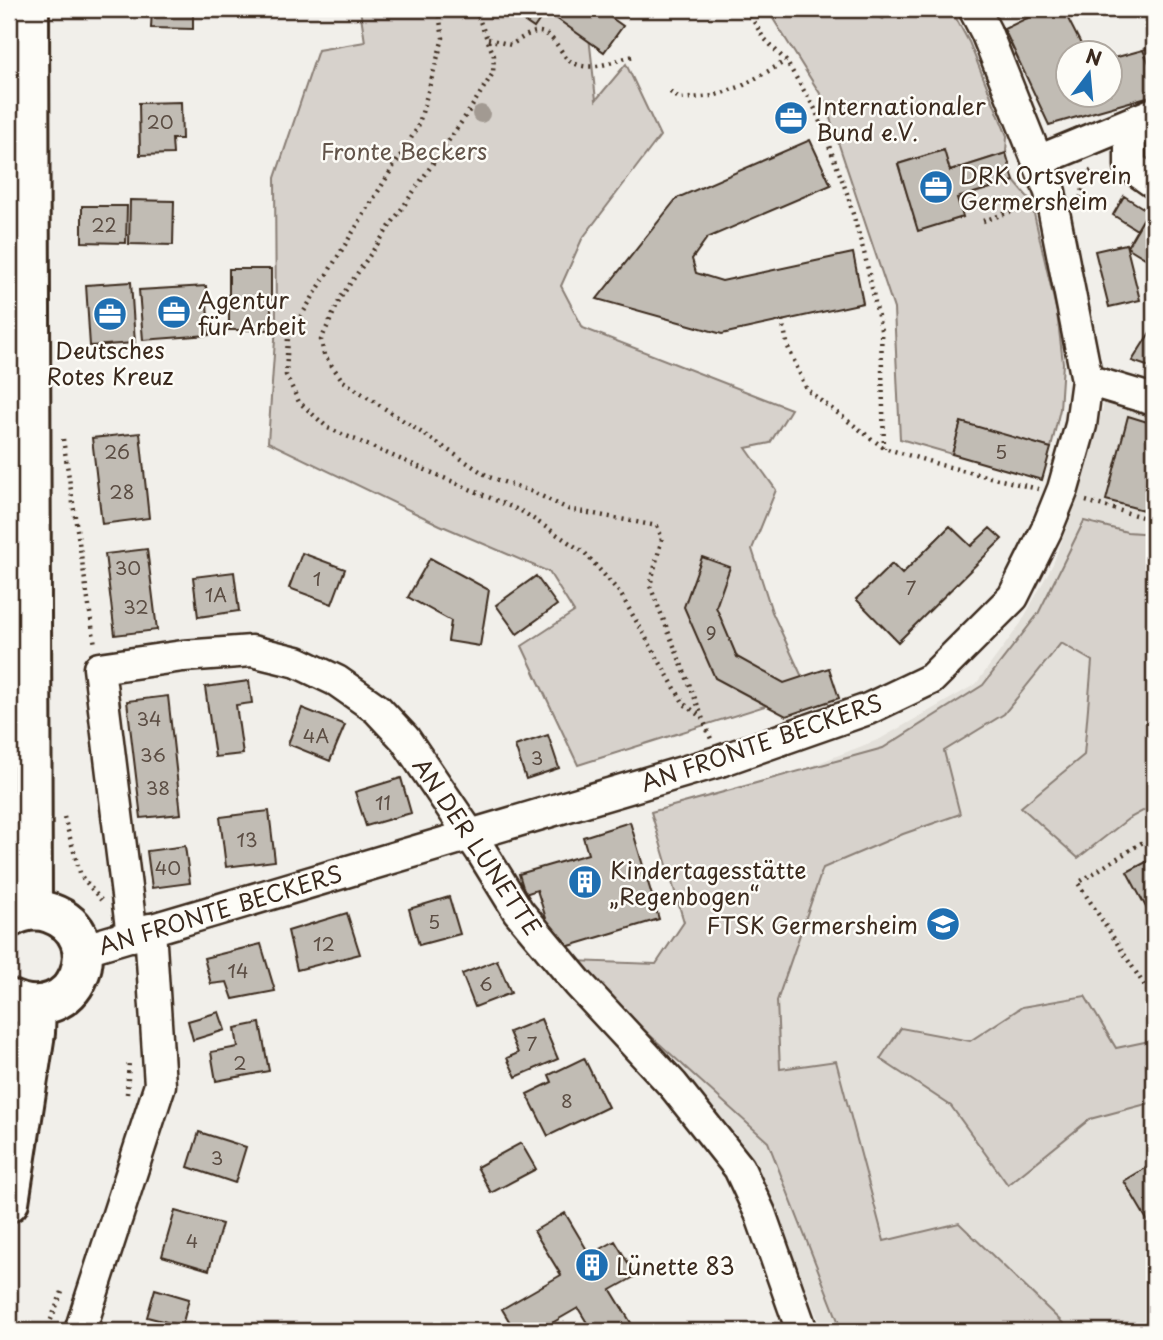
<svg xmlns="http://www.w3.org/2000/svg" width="1163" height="1340" font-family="'Playpen Sans',sans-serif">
<rect width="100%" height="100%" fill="#f1efea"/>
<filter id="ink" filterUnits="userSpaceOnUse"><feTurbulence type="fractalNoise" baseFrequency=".0143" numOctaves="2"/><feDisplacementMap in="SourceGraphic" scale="14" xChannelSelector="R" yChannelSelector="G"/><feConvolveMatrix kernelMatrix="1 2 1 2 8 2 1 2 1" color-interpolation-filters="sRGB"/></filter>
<g filter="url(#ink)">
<path fill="#e3e0da" d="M1107,393L1154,407V1331H823L773,1205L747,1158L679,1072L783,777L880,739L976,684L1021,623L1053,564L1077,501Z"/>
<path fill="#d7d2cc" stroke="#897e75" stroke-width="2" d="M360,9H586L596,100L626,64L660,136L582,239L561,286L583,328L791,409L770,443L746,448L776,490L752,549L772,612L809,692L578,765L522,646L574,612L549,572L440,525L268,442L276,325L275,178L318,50L365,42Z
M767,9H865L883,19L893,9H951L969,42L1007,136L1006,153L950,171L943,150L898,164L918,230L963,217L957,198L1014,181L1031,201L1057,313L1063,363L1060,409L1051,448L961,423L952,454L900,439L894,309L824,100Z
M1084,521L1127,532L1154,534V805L1128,819L1078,858L1021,807L1084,755L1092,661L1061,643L1004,714L944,751L960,814L903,834L823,868L777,1001L780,1069L836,1061L884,1241L959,1223L1071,1331H842L768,1142L632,1019L574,961L656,964L684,922L651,812L883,748L983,685L1038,614Z
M1085,996L1116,1048L1154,1040V1102L1090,1119L1008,1185L951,1106L880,1059L901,1028L970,1041L1022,1007Z"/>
<path fill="#c1bcb4" stroke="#3b2a1e" stroke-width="2" d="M152,9H193V29L151,28Z
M506,9H547L534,28Z
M547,9H599L623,26L604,52L546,11Z
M1046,9H1063L1085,52H1068V94H1110V59L1143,50L1154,74V95L1049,125L1004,29Z
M1154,46V74L1143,50Z
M181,102L182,139H172L173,154L140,155L139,103Z
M810,140L831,185L707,238L692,259L696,273L722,281L853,253L863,303L722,334L597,299L677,198Z
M944,150L950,171L1006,153L1014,181L957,198L963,217L918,231L898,164Z
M1124,196L1148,211L1137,230L1113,215Z
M130,200L174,201L173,245L129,244Z
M82,206H127L126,243L82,242Z
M1148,211L1154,215V253L1150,261L1127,247Z
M1126,244L1140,300L1109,307L1095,251Z
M229,269H271V330H229Z
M131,282L135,343L90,346L86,285Z
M206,286L209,335L143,340L139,290Z
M1154,326V366L1153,368L1132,361Z
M1128,416L1154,424V513L1106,500Z
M961,422L1051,448L1042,480L952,454Z
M140,433L149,518L102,524L92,438Z
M950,526L971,546L990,528L1002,539L898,642L856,599L892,564L902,574Z
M147,549L157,630L115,635L105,554Z
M302,553L345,569L332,604L289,588Z
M702,557L730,567L716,607L737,657L784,683L829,668L839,698L786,716L715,678L684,607Z
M430,558L489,590L480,646L448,641L451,621L408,597Z
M234,572L239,611L198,617L193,577Z
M536,576L557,605L517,634L496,605Z
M249,681L252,703L236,705L243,754L215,757L205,687Z
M168,696L181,814L141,818L127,701Z
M302,708L345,725L330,761L288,744Z
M548,735L559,768L526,779L515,746Z
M401,778L411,813L366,826L355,792Z
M269,811L275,861L226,867L220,817Z
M630,822L659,919L556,950L537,890L525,894L519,874L588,854L583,837Z
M185,846L190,883L152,888L147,851Z
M1154,858V922L1127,872Z
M449,897L460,934L419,945L409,909Z
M347,913L360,954L297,970L288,931Z
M261,944L275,991L233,999L227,982L211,984L204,958Z
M497,960L511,993L475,1007L462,974Z
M219,1012L225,1030L193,1040L188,1021Z
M541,1019L558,1059L516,1077L507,1058L518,1053L509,1032Z
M260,1023L269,1071L216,1081L211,1052L238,1047L235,1028Z
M584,1058L608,1107L548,1136L527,1094L552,1082L549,1075Z
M199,1132L246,1147L235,1183L188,1167Z
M521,1143L536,1169L491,1193L477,1167Z
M1154,1163V1229L1153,1230L1124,1181Z
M175,1211L222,1224L209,1270L162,1256Z
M565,1213L590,1255L615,1241L636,1276L611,1290L636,1331H592L578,1308L538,1331H515L502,1309L561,1275L534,1231Z
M155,1289L189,1299L182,1326L147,1317Z"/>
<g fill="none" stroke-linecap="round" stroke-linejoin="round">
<g stroke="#3b2a1e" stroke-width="35">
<path id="minor" d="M1140,120L1130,142V166L1154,183
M1038,161L1154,113
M1087,380L1154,400
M132,936L99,668L183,656L252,651L297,662L337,681L377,709L405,739L481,851L518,911L578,983L673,1085L739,1168L760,1213L802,1331
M82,950L720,761L868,709L931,679L1013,597L1046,531L1063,489L1081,425L1087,380L1050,192L986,32L974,9
M80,1331L160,1085L150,929"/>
</g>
<g stroke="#3b2a1e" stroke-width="44">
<path id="major" d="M29,9L32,910
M9,918C21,911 36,908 50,913C113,935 77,1030 9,999
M9,1202L35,1033L36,1006"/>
</g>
<path stroke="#3b2a1e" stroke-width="4.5" stroke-dasharray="2 5" stroke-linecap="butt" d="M438,9L443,38L418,127L288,337L286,375L299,402L328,428L523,512L585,553L620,593L684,704L702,717L711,739
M475,9L494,56L493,73L469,111L341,297L321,340L324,355L343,381L489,477L533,492L568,509L657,526L662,538L650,586L702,716
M749,9L751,17L763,37L786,61L815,109L847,193L865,256L881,330L884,448
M488,39L511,45C532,31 543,23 560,49C565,56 567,61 576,64C595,72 616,59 635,56
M670,92L680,99L713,96L742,86L786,61
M1080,198L1089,172L1094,169
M983,221L1022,208
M782,320L788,347L807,390L884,448L941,465L1038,489
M63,439L95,645
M1086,501L1142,517L1154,532
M64,817L81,876L101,900
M1154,835L1078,883L1154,1000
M127,1094L129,1061
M43,1331L48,1327L62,1292"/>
<use href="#minor" stroke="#fdfcf7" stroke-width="30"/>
<use href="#major" stroke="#fdfcf7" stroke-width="38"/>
</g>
<circle fill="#a29a92" cx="481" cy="114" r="9"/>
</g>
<defs>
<g id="office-disc" transform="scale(1.75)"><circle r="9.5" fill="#1f6fb2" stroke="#fdfcf7"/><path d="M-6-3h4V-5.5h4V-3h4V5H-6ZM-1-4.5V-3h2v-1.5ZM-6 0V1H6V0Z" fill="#fff"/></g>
<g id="building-disc" transform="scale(1.75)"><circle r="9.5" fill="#1f6fb2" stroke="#fdfcf7"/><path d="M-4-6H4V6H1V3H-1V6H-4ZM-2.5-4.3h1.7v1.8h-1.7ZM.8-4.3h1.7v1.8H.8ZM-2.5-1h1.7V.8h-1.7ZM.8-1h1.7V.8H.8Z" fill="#fff"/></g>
<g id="university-disc" transform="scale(1.75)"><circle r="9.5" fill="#1f6fb2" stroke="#fdfcf7"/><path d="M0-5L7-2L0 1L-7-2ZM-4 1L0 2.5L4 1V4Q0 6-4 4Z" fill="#fff"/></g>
</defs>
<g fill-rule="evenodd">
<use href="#office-disc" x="791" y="118"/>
<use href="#office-disc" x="936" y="187"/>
<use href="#office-disc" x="174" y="312"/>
<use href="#office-disc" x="110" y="314"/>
<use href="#building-disc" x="585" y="882"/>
<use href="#university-disc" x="943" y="924"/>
<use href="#building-disc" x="592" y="1265"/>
</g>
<g text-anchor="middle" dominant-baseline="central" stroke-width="5" stroke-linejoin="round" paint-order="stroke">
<g font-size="19" fill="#5c4e44">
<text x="160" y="121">20</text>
<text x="104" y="224">22</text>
<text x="117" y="451">26</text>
<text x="1001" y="451">5</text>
<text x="122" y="491">28</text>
<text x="128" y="567">30</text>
<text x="317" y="578">1</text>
<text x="911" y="587">7</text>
<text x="216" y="594">1A</text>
<text x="136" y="606">32</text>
<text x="711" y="632">9</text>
<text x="149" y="718">34</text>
<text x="316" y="735">4A</text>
<text x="153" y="754">36</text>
<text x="537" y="757">3</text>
<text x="158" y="787">38</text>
<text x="383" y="802">11</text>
<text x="247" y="839">13</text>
<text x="168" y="867">40</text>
<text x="434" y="921">5</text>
<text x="324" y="943">12</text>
<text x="238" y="970">14</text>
<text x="486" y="983">6</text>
<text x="532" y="1043">7</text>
<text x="240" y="1062">2</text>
<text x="567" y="1100">8</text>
<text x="217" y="1157">3</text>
<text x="192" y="1240">4</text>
</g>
<g font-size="23" fill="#3b2a1e" stroke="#fdfcf7" text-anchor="start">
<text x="816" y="105">Internationaler<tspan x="816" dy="26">Bund e.V.</tspan></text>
<text x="960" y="174">DRK Ortsverein<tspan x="960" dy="26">Germersheim</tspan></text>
<text x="198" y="299">Agentur<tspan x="198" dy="26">für Arbeit</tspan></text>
<text x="110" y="349" text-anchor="middle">Deutsches<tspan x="110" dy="26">Rotes Kreuz</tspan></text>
<text x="610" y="869">Kindertagesstätte<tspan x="610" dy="26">„Regenbogen“</tspan></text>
<text x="918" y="924" text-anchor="end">FTSK Germersheim</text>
<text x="616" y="1265">Lünette 83</text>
</g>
<g font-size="23" fill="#62544a" stroke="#fdfcf7">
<text x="404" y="150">Fronte Beckers</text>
</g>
<g font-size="23" fill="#3b2a1e" stroke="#fdfcf7">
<text transform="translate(761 742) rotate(-19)">AN FRONTE BECKERS</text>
<text transform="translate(478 846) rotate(56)">AN DER LUNETTE</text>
<text transform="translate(220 909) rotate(-17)">AN FRONTE BECKERS</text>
</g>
</g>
<rect width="1163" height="1340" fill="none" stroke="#fdfcf7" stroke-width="35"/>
<rect x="18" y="18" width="1128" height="1305" fill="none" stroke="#3b2a1e" stroke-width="2.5" filter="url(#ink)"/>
<g transform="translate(1089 74) rotate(16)"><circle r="33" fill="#fdfcf7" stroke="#afa8a0" stroke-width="2"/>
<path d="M0-5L12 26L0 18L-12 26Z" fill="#1f6fb2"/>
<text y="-10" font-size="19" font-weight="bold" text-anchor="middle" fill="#3b2a1e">N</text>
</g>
</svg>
